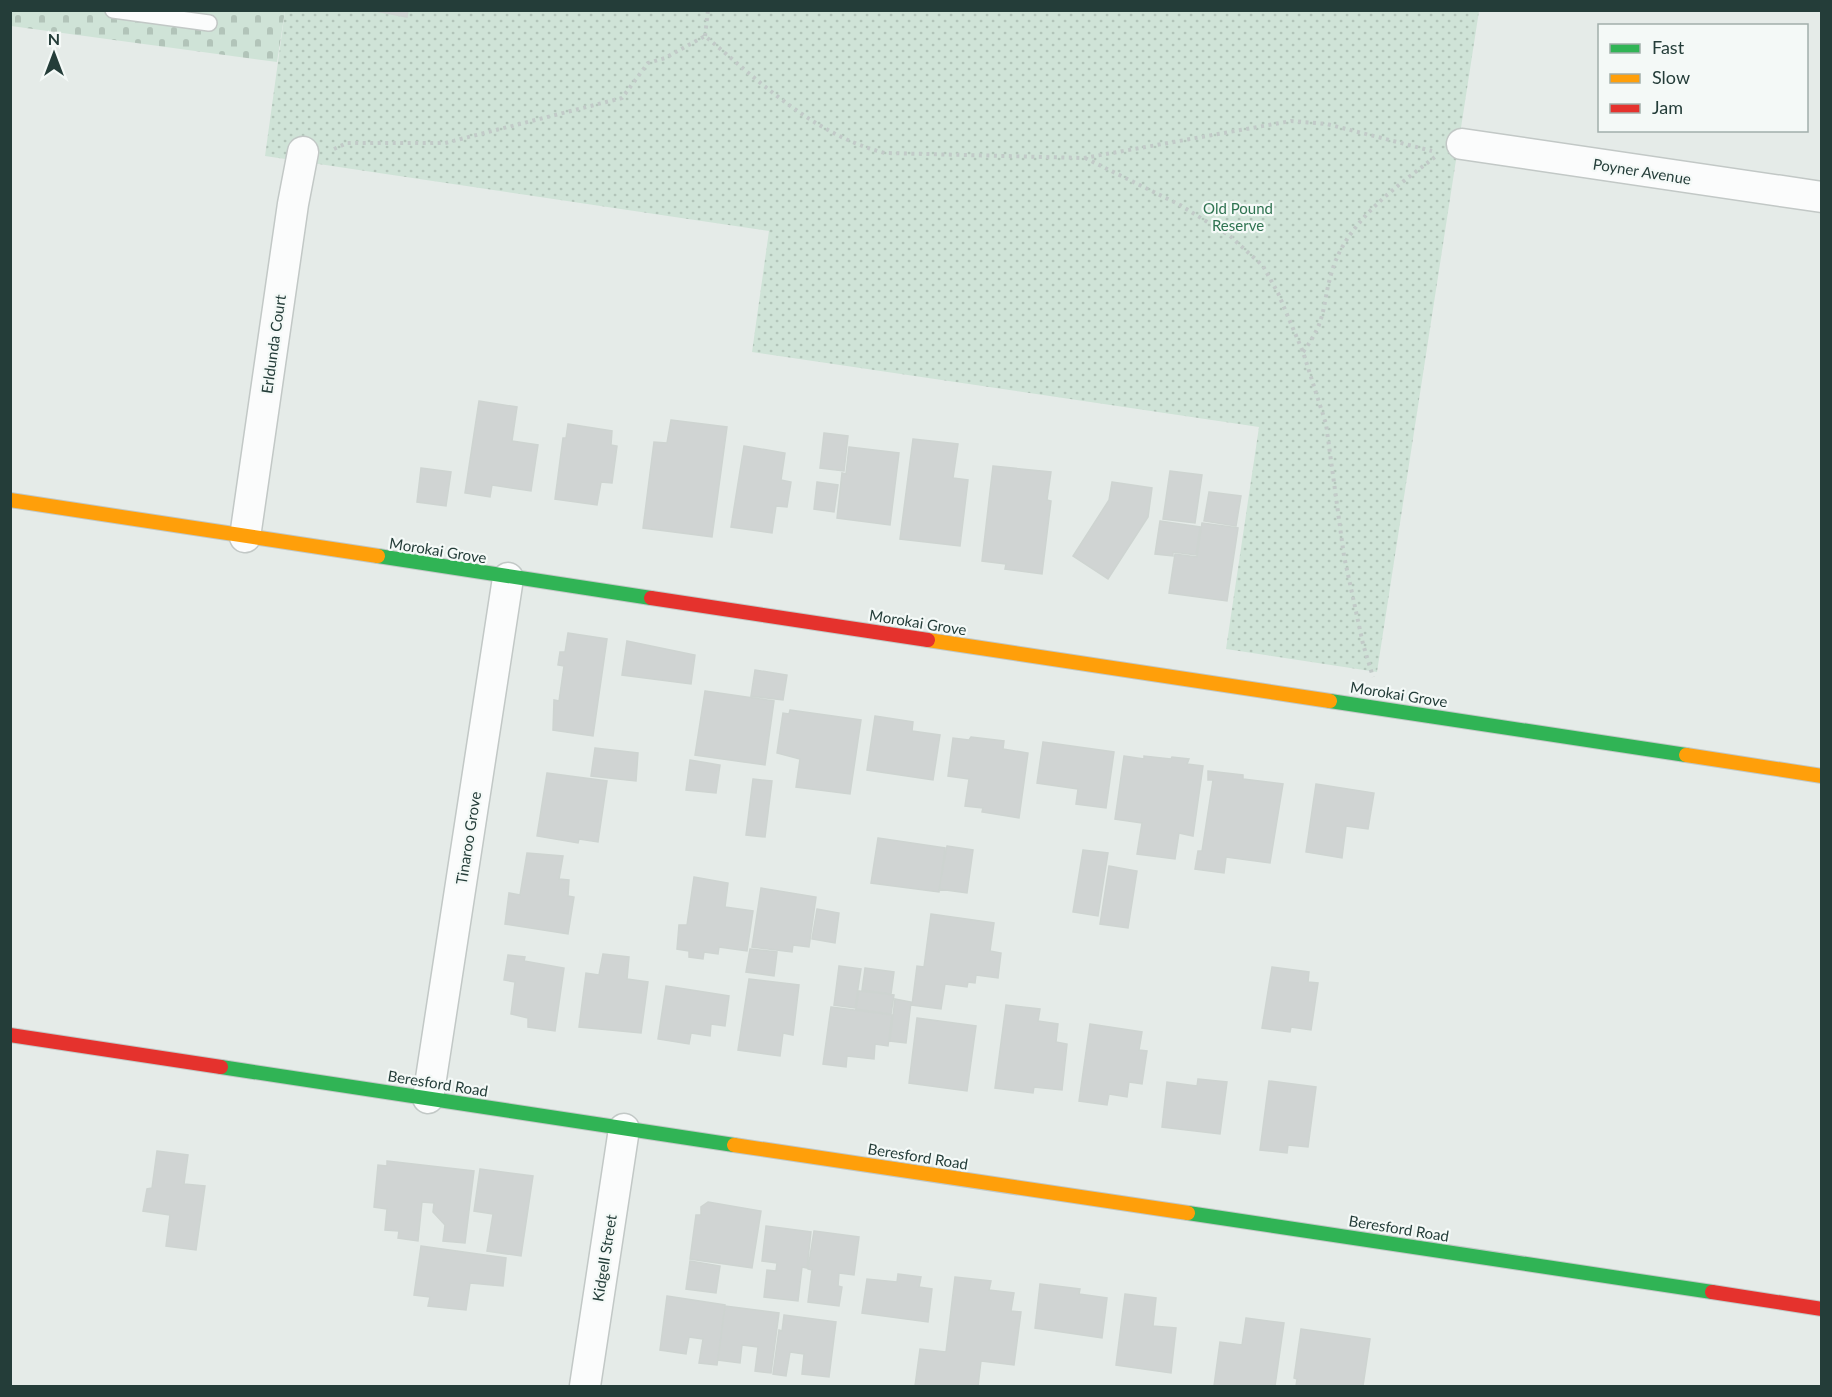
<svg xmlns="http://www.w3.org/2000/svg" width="1832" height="1397" font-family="Lato,sans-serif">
<defs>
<pattern id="cemetery-stones" width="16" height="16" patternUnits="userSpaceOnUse" patternTransform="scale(1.5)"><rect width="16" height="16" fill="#cfe3d7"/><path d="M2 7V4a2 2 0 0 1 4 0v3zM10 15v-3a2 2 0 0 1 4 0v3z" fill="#b2c4b9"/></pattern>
<pattern id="park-dots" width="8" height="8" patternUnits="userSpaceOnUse" patternTransform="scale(1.5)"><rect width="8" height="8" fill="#cfe3d7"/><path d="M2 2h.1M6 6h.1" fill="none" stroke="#b2c4b9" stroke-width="1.8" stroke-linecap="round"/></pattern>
</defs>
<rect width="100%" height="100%" fill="#e5ebe8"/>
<path fill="url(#cemetery-stones)" d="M11,11H285L277,62L11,26Z"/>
<path fill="url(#park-dots)" d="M285,11H1479L1377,672L1226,649L1259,427L752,352L769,231L265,156Z"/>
<path fill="#d0d4d3" stroke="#ced4d1" stroke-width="1.5" d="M371,10H408L407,17Z
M479,401L517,407L512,441L538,445L531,491L492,485L490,497L465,493Z
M671,420L727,427L712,537L643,528L654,442L667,443Z
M568,424L612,431L611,445L617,446L612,483L601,482L597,505L555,499L563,438H566Z
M824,433L848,436L844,471L820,468Z
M913,439L958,444L953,478L968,480L960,546L900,539Z
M744,446L785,453L781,480L791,482L787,507L776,506L772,533L731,527Z
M849,447L899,453L890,525L837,518L842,473L846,474Z
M993,466L1051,472L1047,500L1051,501L1042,574L1005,569L1006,564L982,561Z
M421,468L451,472L446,506L417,502Z
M1170,471L1202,475L1195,523L1163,519Z
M817,482L838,485L834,512L814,509Z
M1112,482L1152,488L1148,517L1108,579L1073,556L1109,500Z
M1209,492L1241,496L1236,526L1204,521Z
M1160,521L1200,527L1196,555L1173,552V556L1155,554Z
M1202,523L1238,528L1227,601L1169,593L1175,554L1197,557Z
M568,633L607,639L593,736L553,730L554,700L559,701L564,666L558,665L560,652H565Z
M627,641L695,655L691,684L622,675Z
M755,670L787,675L783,700L751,696Z
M705,691L774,701L765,765L695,755Z
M790,710L861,720L850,794L796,787L800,759L777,753L783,713L789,714Z
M875,716L913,722L912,731L940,735L933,780L867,770Z
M971,737L1004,741L1003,749L1028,753L1019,818L982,812L983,808L965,806L969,779L948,776L953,738L969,740Z
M1043,742L1114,752L1106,808L1076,804L1078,789L1037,783Z
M595,748L638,753L636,781L591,776Z
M1124,756L1144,759V756L1171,759L1172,757L1189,759L1187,764L1203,766L1193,836L1179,833L1175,859L1137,854L1142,823L1115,819Z
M690,760L720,765L716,793L686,790Z
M1208,771L1243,775V779L1283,784L1270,863L1226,857L1224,873L1195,869L1198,851H1202L1213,780H1208Z
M547,773L607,781L598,842L579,839L578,843L537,836Z
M753,779L772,781L765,837L746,835Z
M1316,784L1374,793L1368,829L1346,826L1342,858L1306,852Z
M878,838L945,848L939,892L871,883Z
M947,846L973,850L967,893L939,889Z
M1083,850L1108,853L1098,916L1073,912Z
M527,853L563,856L559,879L569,880L568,896L574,897L568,934L505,924L509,893L520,895Z
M1109,866L1137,871L1128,928L1100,924Z
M694,877L728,883L725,907L753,911L747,951L719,947L718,954L704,952L703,959L689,957V951L677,949L679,925H687Z
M761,888L816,897L809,947L793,945L792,952L752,947Z
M817,909L839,913L835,943L812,939Z
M931,914L994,923L990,951L1001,953L998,978L976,975L975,983L968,982L967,987L945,984L941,1009L912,1005L917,966L924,967Z
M750,949L777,952L774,976L746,972Z
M603,954L629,957L627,979L648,982L641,1033L579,1027L586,973L599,975Z
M508,955L525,957L524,961L564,968L555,1031L528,1027V1018L511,1014L515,982L504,980Z
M839,966L861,969L855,1008L834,1005Z
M1272,967L1309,972L1308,982L1318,983L1311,1030L1291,1027L1290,1032L1262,1028Z
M865,968L894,972L891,994L862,990Z
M749,979L799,985L793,1035L783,1033L780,1056L738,1050Z
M666,986L729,996L725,1026L711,1024L710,1036L691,1033L689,1044L658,1039Z
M859,991L894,995L891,1014L856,1009Z
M895,999L911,1002L906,1043L890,1041Z
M1006,1005L1040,1009L1038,1021L1058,1024L1056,1042L1067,1044L1062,1090L1034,1087L1033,1093L995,1088Z
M831,1007L892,1015L888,1046L875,1044L874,1059L847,1056L846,1067L823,1064Z
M917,1018L976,1026L967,1091L909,1083Z
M1090,1024L1142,1032L1139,1050L1147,1051L1142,1084L1129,1082L1127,1097L1109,1094L1107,1105L1079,1101Z
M1198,1079L1227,1082L1220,1134L1162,1127L1167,1082L1197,1086Z
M1269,1081L1316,1087L1308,1147L1288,1145L1287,1153L1260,1150Z
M157,1151L188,1155L184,1184L205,1186L196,1250L166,1246L170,1215L143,1211L147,1189L152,1188Z
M387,1161L474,1171L465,1243L443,1241L445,1225L433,1212L434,1203L422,1202L418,1241L398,1238L399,1231L385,1230L387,1209L374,1207L378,1165L387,1166Z
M480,1169L533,1176L521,1256L487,1251L493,1214L474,1211Z
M708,1202L761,1211L752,1268L690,1259L696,1215H701V1207Z
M766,1226L811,1232L807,1268L802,1267L798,1301L764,1297L767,1270L776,1271L777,1263L762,1261Z
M814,1231L859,1237L854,1275L839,1273L838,1286L842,1287L839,1306L808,1302L812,1270L808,1269Z
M421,1246L506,1258L503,1286L470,1283L466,1310L428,1306L430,1297L414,1295Z
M690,1261L720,1266L716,1293L686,1289Z
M898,1274L921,1277L919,1287L932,1289L928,1322L862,1313L867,1279L897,1282Z
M955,1277L991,1281L989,1290L1014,1293L1011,1311L1021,1312L1014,1365L981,1361L978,1386H915L920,1349L946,1352Z
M1040,1284L1080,1289L1079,1294L1107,1298L1102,1338L1035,1328Z
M1125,1294L1156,1298L1153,1326L1176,1328L1171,1373L1116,1365Z
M667,1296L725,1305L717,1365L699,1363L703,1339L689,1337L686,1354L660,1350Z
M725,1306L779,1313L771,1373L755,1371L758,1347L742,1345L740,1363L718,1360Z
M784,1315L836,1322L829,1377L802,1374L804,1354L790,1352L786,1376L773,1374L779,1330L782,1331Z
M1246,1318L1284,1323L1275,1386H1214L1220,1342L1242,1345Z
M1301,1329L1370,1339L1363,1386H1296L1297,1379L1294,1378Z"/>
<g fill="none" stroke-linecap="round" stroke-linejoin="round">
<g stroke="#c2c8c6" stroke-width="18">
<path id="lane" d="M113,10L209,23"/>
</g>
<g stroke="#c2c8c6" stroke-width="33">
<path id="street" d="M1462,144L1822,197
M245,537L293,204L303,152
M428,1098L508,578
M585,1386L624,1129"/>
</g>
<g stroke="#c1c8c6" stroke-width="16">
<path id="fast" d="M378,556L651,598
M1330,701L1686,755
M221,1067L734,1145
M1188,1213L1712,1292"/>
</g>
<g stroke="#c1c8c6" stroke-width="16">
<path id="slow" d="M10,500L378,556
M928,640L1330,701
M1686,755L1822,776
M734,1145L1188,1213"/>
</g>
<g stroke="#c1c8c6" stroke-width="16">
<path id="jam" d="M651,598L928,640
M10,1035L221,1067
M1712,1292L1822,1309"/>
</g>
<path stroke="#c2cac8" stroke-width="4" stroke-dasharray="3 4.5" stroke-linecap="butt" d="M705,36L708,10
M334,149L347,143H445L622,98L648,63L665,58L705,36C760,82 814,135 885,153L1084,158L1291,121L1327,124L1432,151
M1085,158L1180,205L1230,236L1263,266L1278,293L1303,352L1326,424L1344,556L1363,644L1373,677
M1303,352C1328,318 1321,308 1332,271C1347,221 1396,187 1435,157"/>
<use href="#lane" stroke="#fbfcfc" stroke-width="15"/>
<use href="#street" stroke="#fbfcfc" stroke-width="30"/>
<use href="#fast" stroke="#30b455" stroke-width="14"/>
<use href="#slow" stroke="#ff9f0a" stroke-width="14"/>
<use href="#jam" stroke="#e5322d" stroke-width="14"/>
</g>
<g text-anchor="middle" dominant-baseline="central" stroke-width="4.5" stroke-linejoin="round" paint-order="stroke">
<g font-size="15" fill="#243d39" stroke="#f4f9f7">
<text transform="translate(1642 171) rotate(9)">Poyner Avenue</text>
<text transform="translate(273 344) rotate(-82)">Erldunda Court</text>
<text transform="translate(438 550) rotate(9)">Morokai Grove</text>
<text transform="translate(918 622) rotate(9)">Morokai Grove</text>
<text transform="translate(1399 694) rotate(9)">Morokai Grove</text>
<text transform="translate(468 838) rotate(-81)">Tinaroo Grove</text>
<text transform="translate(438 1083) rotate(9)">Beresford Road</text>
<text transform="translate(918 1156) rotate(9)">Beresford Road</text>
<text transform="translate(1399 1228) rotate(9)">Beresford Road</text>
<text transform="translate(604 1258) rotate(-81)">Kidgell Street</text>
</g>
<g font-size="15" fill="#2f7351" stroke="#f4f9f7">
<text x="1238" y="208">Old Pound<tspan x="1238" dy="17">Reserve</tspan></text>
</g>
</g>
<rect width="1832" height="1397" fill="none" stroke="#243d39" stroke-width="24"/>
<rect x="1598" y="24" width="210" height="108" fill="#f4f9f7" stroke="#a1aeab" stroke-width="1.5"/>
<rect x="1610" y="44" width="30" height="9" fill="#30b455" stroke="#a1aeab" stroke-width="1.5"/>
<text x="1652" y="54" font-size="18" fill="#243d39">Fast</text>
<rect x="1610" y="74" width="30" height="9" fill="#ff9f0a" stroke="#a1aeab" stroke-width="1.5"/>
<text x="1652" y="84" font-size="18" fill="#243d39">Slow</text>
<rect x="1610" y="104" width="30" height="9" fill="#e5322d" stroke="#a1aeab" stroke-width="1.5"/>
<text x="1652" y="114" font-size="18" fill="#243d39">Jam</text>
<g transform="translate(54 54)" stroke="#f4f9f7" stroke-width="4.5" paint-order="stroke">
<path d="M0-4.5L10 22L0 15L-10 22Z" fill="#243d39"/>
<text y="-9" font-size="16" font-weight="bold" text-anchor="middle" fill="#243d39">N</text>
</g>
</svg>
